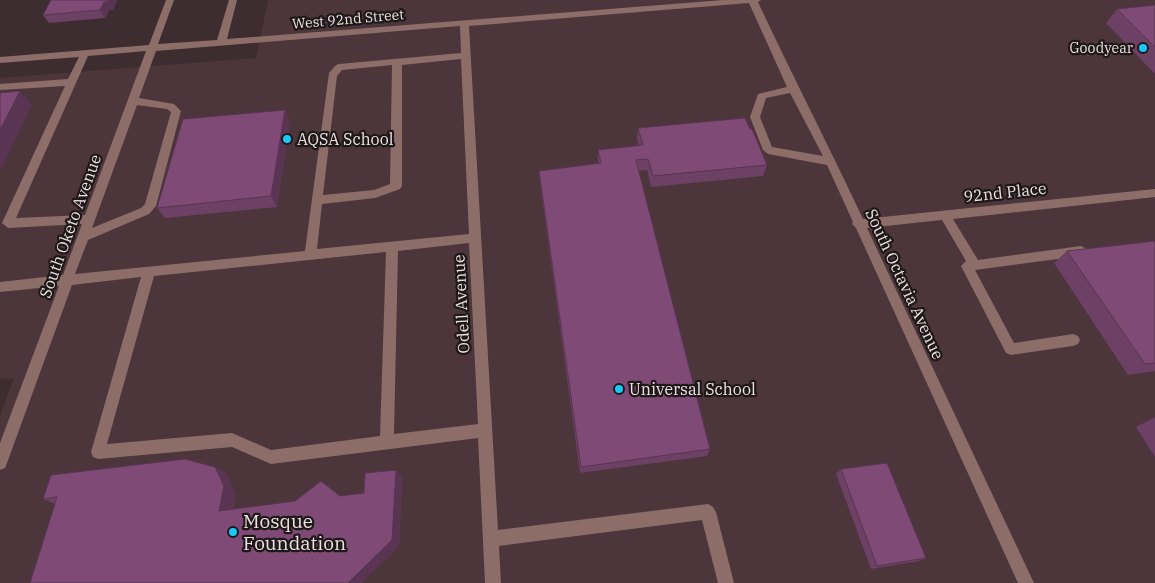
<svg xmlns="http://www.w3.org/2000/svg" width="1155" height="583" font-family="'IBM Plex Serif',serif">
<rect width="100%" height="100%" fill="#3d2d31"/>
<path fill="#4c353b" d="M268,0H1155V583H0V416L14,378L0,379V78L256,58Z"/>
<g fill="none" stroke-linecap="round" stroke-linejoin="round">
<path fill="#8d6d68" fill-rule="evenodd" d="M166,0H174L158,44L217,40L229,0H237L227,39L723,0H761L758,2C792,75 829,146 863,219L1155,189V197L953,219L978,260L1081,246L1085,248L1087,251L1085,254L1081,256L975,270L1014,343L1073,334L1078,336L1080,340L1078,344L1073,346L1011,355L1006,353L963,270L961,266L966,261L942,220L867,228L1034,583H1018L856,228L852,224L853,222L827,165L768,154L763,150L750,117L758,94L787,87L749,3L469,26L498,530L708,504L713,507L716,512L734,583H718L702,520L499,546L501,583H485L478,438L271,464L232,447L98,459L93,457L91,452L141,277L72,285L7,463L5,468L0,470V443L59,286L0,292V282L63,275L82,224L8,228L2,223L65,86L0,90V84L68,79L79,57L0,63V57L149,45ZM460,26L461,53L339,64L336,65L329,73L305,251L75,274L88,240L149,214L156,206L181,111L174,104L139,98L156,51ZM146,51L85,215L16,218L88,56ZM461,59L469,234L317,249L322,204L375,198L400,189L402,186V65ZM392,65L390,184L374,190L323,195L337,76L342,70ZM790,93L823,156L772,147L760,117L766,98ZM137,105L167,109L171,112L145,204L141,208L92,228ZM469,243L478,424L394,434L398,251ZM386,252L380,436L271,450L232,433L107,444L154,276Z"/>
</g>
<path fill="#6d4065" d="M51,0H117L113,10H109L105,18L49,23L43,15Z
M1155,5V74L1106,23L1117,9Z
M285,110L290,121L277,207L165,218L157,208Z
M638,128L750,129L767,165L763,176L651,187L647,170L638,171L710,449L707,456L580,473L540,182L539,171L598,164V150L639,146L637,139Z
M1155,241V371L1128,375L1054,263L1067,251Z
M1155,417V457L1136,427Z
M215,467L227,474L235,494L233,509L364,493L396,470L402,478L399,546L361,583H30L55,504L43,499Z
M841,469L926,558L919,561L871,569L836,474Z"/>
<path fill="#593453" d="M108,0H117L113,10H109L105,18L100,10L104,2Z
M20,91L32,105L0,171V130Z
M285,110L290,121L277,207L271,196Z
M215,467L227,474L235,494L231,518L219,511Z
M396,470L402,478L399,546L361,583H348Z"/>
<path fill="#7f4b76" stroke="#593453" d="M51,0H108L107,2H104L100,10L43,15Z
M1155,5V47L1117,9Z
M20,91L0,130V93Z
M285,110L271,196L157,208L183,119Z
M745,118L750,129H752L767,165L653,176L648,159L636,160L710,449L581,467L539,171L601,163L598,150L643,145L638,128Z
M1155,241V363L1145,364L1067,251Z
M185,459L215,467L224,486L219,511L295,501L321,481L340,496L364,493L365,473L396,470L392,540L348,583H30L57,497L43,499L51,475Z
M887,463L926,558L877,566L841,469Z"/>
<g fill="#18cafc" stroke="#1f1819" stroke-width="2">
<circle cx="1143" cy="48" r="5"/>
<circle cx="287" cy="139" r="5"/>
<circle cx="619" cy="389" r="5"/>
<circle cx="233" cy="532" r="5"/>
</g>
<g text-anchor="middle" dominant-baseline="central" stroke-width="4.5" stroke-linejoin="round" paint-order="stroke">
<g font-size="14" fill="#ece1e3" stroke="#1f1819">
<text transform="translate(348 19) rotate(-5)">West 92nd Street</text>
</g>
<g font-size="14" fill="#ece1e3" stroke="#1f1819" text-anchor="end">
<text x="1133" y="48">Goodyear</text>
</g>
<g font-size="16" fill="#ece1e3" stroke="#1f1819" text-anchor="start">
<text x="297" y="139">AQSA School</text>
<text x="629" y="389">Universal School</text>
</g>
<g font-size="16" fill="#ece1e3" stroke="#1f1819">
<text transform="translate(1005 192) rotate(-6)">92nd Place</text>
<text transform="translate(70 226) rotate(-70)">South Oketo Avenue</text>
<text transform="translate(905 284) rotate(65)">South Octavia Avenue</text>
<text transform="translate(461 304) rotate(-93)">Odell Avenue</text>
</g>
<g font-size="19" fill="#ece1e3" stroke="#1f1819" text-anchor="start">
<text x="243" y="521">Mosque<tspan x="243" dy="22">Foundation</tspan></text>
</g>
</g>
</svg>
